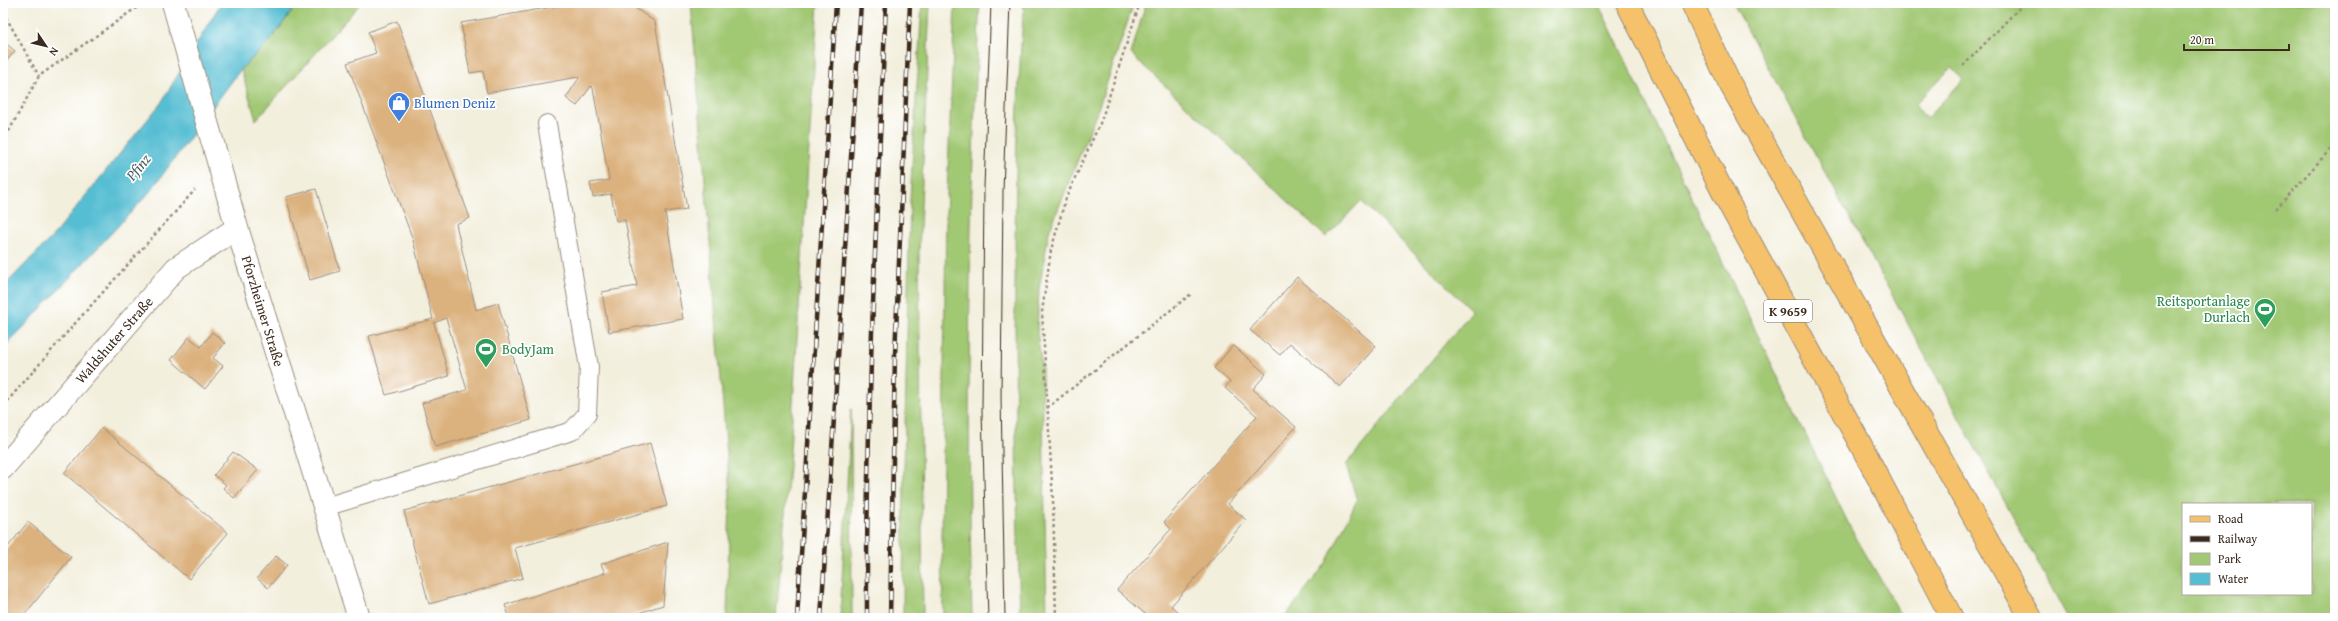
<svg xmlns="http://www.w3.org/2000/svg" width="2338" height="621" font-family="'Gentium Book Plus',serif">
<rect width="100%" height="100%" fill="#fff"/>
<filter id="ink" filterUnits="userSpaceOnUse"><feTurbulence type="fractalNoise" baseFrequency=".025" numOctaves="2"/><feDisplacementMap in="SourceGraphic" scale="8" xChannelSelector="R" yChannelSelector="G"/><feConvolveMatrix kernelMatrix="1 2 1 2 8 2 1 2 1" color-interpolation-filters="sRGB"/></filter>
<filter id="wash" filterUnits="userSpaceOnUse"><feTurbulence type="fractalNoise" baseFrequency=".012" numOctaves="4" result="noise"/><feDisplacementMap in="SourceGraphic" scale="16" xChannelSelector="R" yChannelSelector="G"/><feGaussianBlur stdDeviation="0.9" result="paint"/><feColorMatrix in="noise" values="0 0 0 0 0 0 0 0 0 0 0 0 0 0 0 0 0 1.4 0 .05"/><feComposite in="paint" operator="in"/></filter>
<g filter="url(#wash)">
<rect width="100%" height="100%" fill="#f3efdd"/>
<path fill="#a1c873" stroke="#6e7948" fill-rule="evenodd" d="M298,3H361L256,120L241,69L269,42Z
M691,3H818L789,467L776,618H727L730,494Z
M922,3H930L919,251L923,618H903L904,471L910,200Z
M955,3H980C968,207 967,413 972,618H943L942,536L946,217Z
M1024,3H1134L1097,112L1049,232L1039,289L1037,332L1042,368L1047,618H1020C1017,512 1015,406 1015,300C1015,201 1016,101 1024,3Z
M1146,3H1598L1851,529L1903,618H1284L1326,563L1357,500L1346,465L1472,311L1361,201L1326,237L1131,54Z
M1733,3H2335V618H2068ZM1951,68L1963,80L1926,119L1915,104ZM2183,504H2311V594H2183Z
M851,409L852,618H840Z"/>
<path fill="#56bed3" stroke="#487478" d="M221,3H298L269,42L241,69L149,193L3,349V287L52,237L161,103Z"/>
<g id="blocks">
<path fill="#dbb17d" d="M575,3H628L655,22L687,209L665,212L683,319L609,332L602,292L637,286L625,220L616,221L611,194L593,197L590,183L609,180L593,88L591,86L577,106L566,98L579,78L578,77L487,93L483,71L470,73L461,23Z
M397,21L470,218L456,224L476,310L498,303L531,420L435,447L422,403L467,390L446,318L434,323L449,376L386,395L369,336L433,319L413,240L347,63L376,53L368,32Z
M3,41L15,51L3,65Z
M316,189L340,271L310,280L286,197Z
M1297,277L1376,346L1340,387L1290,343L1280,355L1250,330Z
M212,332L225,343L213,358L223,366L205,389L171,360L189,337L201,347Z
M1233,345L1266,374L1253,389L1296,427L1228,504L1246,520L1171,606L1178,612L1173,618H1150L1117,590L1171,529L1164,522L1257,416L1225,388L1230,382L1214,368Z
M102,428L228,533L189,579L64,473Z
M650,443L667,506L515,548L523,578L429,604L404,511Z
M233,452L258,470L234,498L223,488L226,485L214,475Z
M28,522L71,557L22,618H3V553Z
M668,542L663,605L623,618H510L505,605L605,573L601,564Z
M276,556L287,565L268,588L257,578Z"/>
</g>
</g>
<g filter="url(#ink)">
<use href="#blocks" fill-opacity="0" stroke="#978c7e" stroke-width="1"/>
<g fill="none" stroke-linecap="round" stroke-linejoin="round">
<g stroke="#978c7e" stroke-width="20">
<path id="service" d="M325,507L572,431L587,414L589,367L547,124"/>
</g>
<g stroke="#978c7e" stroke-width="24">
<path id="minor" d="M173,3L237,228L359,618
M3,468L176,268L237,228"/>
</g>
<g stroke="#978c7e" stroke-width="24">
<path id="primary" d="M1627,3L1728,202L1863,449L1952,618
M1692,3L1728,80L2031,618"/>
</g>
<path stroke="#978c7e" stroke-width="2.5" stroke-dasharray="3 3" stroke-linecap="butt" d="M3,12L39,76
M1963,66L2024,3
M3,142L39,76L143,3
M2276,209L2335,144
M3,406L78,320L195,190
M1047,408L1191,294
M1056,618L1053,500L1042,312L1051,250L1066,198L1101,121L1140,3"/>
<use href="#service" stroke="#fff" stroke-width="18"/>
<use href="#minor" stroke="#fff" stroke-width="22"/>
<use href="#primary" stroke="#f5c16b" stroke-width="22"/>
<path stroke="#3b2a1e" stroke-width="1" d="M988,618L982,411L984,187L991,3
M1005,618L1001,396L1003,191L1010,3"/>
<g stroke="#3b2a1e" stroke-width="4.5">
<path id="rail" d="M797,618L836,3
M821,618L861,3
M867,618C866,413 877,208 886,3
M890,618L895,355L910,3"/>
</g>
<use href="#rail" stroke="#fff" stroke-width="3" stroke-dasharray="9" stroke-linecap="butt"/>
</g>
</g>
<defs>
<g id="shop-pin" transform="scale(1.15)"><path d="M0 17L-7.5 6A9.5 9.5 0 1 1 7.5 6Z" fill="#3f7fe0" stroke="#fff"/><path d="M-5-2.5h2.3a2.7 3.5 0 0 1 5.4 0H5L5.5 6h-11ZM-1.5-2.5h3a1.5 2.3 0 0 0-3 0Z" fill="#fff"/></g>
<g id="stadium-pin" transform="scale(1.15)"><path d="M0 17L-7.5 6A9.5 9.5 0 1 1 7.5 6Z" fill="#2e9e5b" stroke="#fff"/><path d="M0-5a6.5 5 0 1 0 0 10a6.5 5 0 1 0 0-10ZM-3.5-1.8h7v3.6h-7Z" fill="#fff"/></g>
</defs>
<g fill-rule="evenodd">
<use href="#shop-pin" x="399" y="103"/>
<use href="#stadium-pin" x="2265" y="309"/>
<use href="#stadium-pin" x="486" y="349"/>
</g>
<g text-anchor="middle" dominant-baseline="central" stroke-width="3.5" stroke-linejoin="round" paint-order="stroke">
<rect fill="#fff" stroke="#766a62" stroke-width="1" x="1764" y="300" width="48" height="22" rx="3"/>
<g font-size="13" font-weight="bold" fill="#3b2a1e">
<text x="1788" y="311">K 9659</text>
</g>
<g font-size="14" fill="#366cbe" stroke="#fff" text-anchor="start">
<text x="414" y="103">Blumen Deniz</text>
</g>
<g font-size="14" fill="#27864d" stroke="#fff" text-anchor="end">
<text x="2250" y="301">Reitsportanlage<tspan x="2250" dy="16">Durlach</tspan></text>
<text x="502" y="349" text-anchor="start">BodyJam</text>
</g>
<g font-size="14" fill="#3b2a1e" stroke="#fff">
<text transform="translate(263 311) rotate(73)">Pforzheimer Straße</text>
<text transform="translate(114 340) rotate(-49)">Waldshuter Straße</text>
</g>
<g font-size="15" font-style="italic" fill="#445e5d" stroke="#fff">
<text transform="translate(138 167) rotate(-50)">Pfinz</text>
</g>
</g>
<rect width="2338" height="621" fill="none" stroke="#fff" stroke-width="16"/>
<rect x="2182" y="503" width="130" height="92" fill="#ffffff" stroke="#b1aaa5"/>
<rect x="2190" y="516" width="20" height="6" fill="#f5c16b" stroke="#b1aaa5"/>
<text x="2218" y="523" font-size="12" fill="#3b2a1e">Road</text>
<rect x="2190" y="536" width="20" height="6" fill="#3b2a1e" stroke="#b1aaa5"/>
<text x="2218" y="543" font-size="12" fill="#3b2a1e">Railway</text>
<rect x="2190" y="553" width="20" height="12" fill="#a1c873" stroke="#b1aaa5"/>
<text x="2218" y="563" font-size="12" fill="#3b2a1e">Park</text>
<rect x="2190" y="573" width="20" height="12" fill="#56bed3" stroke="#b1aaa5"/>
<text x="2218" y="583" font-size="12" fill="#3b2a1e">Water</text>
<g transform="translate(46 46) rotate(125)" stroke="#ffffff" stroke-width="3" paint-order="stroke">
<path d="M0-3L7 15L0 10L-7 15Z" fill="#3b2a1e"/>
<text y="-6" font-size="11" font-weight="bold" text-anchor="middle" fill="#3b2a1e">N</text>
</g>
<path d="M2184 44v6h105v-6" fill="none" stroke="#3b2a1e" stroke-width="2"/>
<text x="2190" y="44" font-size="12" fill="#3b2a1e" stroke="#ffffff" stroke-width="3" paint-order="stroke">20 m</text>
</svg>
